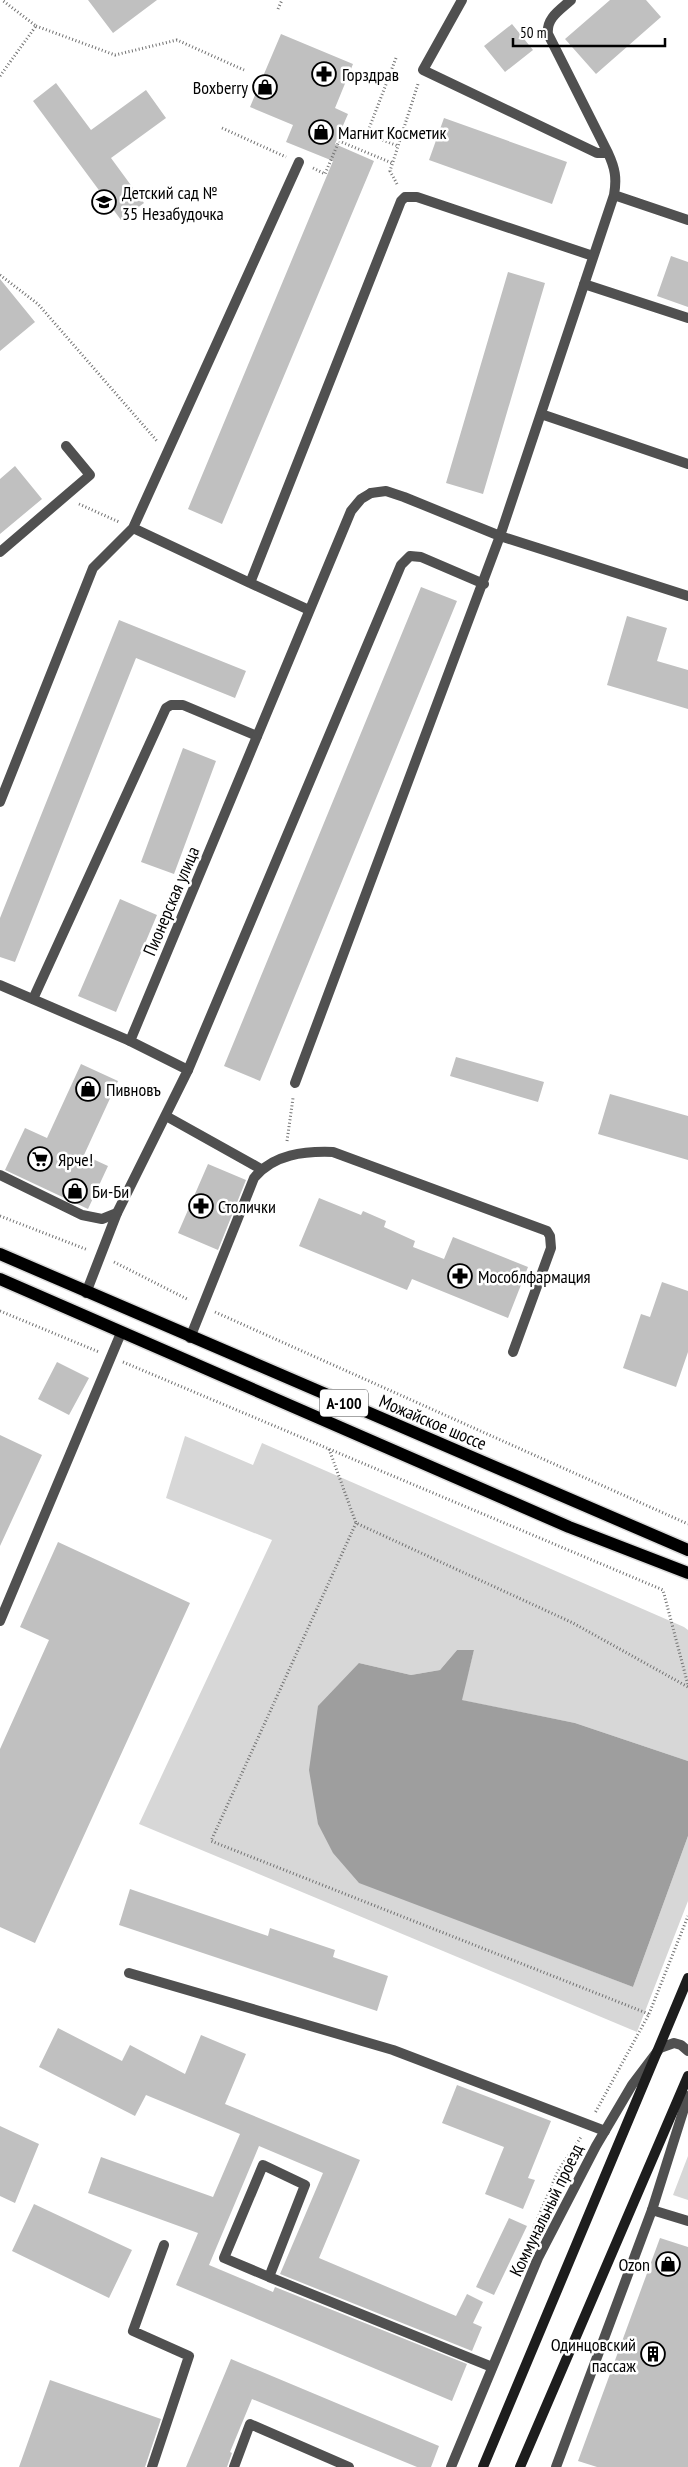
<svg xmlns="http://www.w3.org/2000/svg" width="688" height="2467" font-family="'PT Sans Narrow',sans-serif">
<rect width="100%" height="100%" fill="#fff"/>
<path fill="#d7d7d7" d="M185,1436L253,1465L262,1443L684,1627L688,1630V1761L575,1723L461,1700L474,1650H457L440,1670L411,1675L359,1663L511,1940L633,1987L688,1836V1901L637,2032L139,1824L272,1540L166,1498Z
M688,2156V2200L673,2195Z"/>
<path fill="#9e9e9e" d="M457,1650H474L462,1700L575,1723L688,1761V1836L633,1987L359,1883L333,1853L318,1824L309,1770L318,1706L359,1663L411,1675L440,1670Z"/>
<path fill="#c0c0c0" d="M88,0H157L113,33Z
M610,0H646L661,17L596,74L565,39Z
M512,24L533,50L505,72L484,46Z
M281,34L353,64L335,108L348,114L335,144L374,161L222,524L188,509L333,161L286,142L293,125L250,107Z
M56,83L91,130L146,90L166,118L111,158L144,203L121,220L33,101Z
M444,118L567,162L552,204L429,160Z
M671,256L688,262V307L657,296Z
M508,272L545,283L483,494L446,483Z
M0,279L35,322L0,351Z
M15,466L42,499L0,534V479Z
M421,587L457,601L260,1081L224,1066Z
M627,616L667,628L657,661L688,670V709L607,685Z
M119,620L246,671L235,698L136,658L15,962L0,957V918Z
M183,748L216,761L174,874L141,862Z
M120,899L157,915L116,1012L78,996Z
M456,1057L544,1082L538,1102L450,1076Z
M81,1064L118,1081L84,1155L108,1166L88,1209L5,1170L25,1128L47,1138Z
M610,1094L688,1116V1160L598,1134Z
M208,1164L246,1180L218,1250L178,1233Z
M319,1198L361,1215L363,1211L386,1221L384,1227L415,1241L413,1247L444,1259L453,1237L528,1267L508,1318L412,1279L407,1290L299,1246Z
M662,1282L688,1291V1352L676,1387L623,1368L641,1314L650,1317Z
M57,1362L89,1378L69,1415L38,1399Z
M0,1435L42,1455L0,1546Z
M58,1542L190,1603L35,1943L0,1927V1749L49,1640L20,1627Z
M130,1889L268,1936L270,1928L335,1950L333,1957L388,1976L377,2011L119,1925Z
M58,2028L122,2061L130,2045L185,2074L201,2035L246,2054L225,2104L360,2160L319,2258L456,2316L467,2294L483,2302L473,2323L482,2327L472,2351L280,2274L323,2173L259,2146L209,2265L273,2292L275,2287L467,2364L452,2401L176,2285L198,2233L88,2193L101,2157L213,2197L240,2134L146,2095L135,2116L39,2067Z
M457,2085L551,2121L528,2178L535,2180L523,2209L485,2194L504,2147L442,2123Z
M0,2126L39,2144L15,2203L0,2196Z
M34,2204L132,2250L109,2298L12,2251Z
M509,2218L527,2226L494,2295L476,2287Z
M660,2238L688,2247V2467H597L578,2461Z
M231,2359L439,2446L431,2467H417L252,2399L230,2452L232,2453L227,2467H186Z
M50,2380L161,2419L145,2467H19Z"/>
<g fill="none" stroke-linecap="round" stroke-linejoin="round">
<g stroke="#dbdbdb" stroke-width="15">
<path id="primary" d="M0,1254L688,1550
M0,1279L569,1527L688,1573"/>
</g>
<path stroke="#727272" stroke-width="3" stroke-dasharray="1 2.5" stroke-linecap="butt" d="M278,9L282,0
M36,26L115,55L177,40L244,70
M396,58L367,134L398,146
M0,76L36,26L2,0
M222,128L286,157
M313,168L325,174L339,141L392,163
M397,184L390,171L418,84
M0,275L38,304L157,441
M79,504L119,522
M287,1141L293,1098
M0,1216L88,1250
M114,1262L189,1300
M0,1311L99,1352
M215,1312L688,1524
M123,1362L663,1590L688,1685
M329,1449L356,1523L573,1623L688,1687
M356,1523L211,1841L649,2014L595,2113
M649,2014L688,1916
M528,2241L558,2171L581,2137"/>
<path stroke="#505050" stroke-width="10" d="M462,0L423,70L597,153H608
M299,162L133,528L250,583L401,201L405,197H417L593,256
M614,195L688,220
M584,284L688,318
M541,414L688,464
M371,493L386,491L404,497L500,536L614,195C617,178 615,168 608,153L548,34C546,18 560,10 571,0
M0,552L90,475L66,446
M250,583L309,610
M0,802L93,568L133,528
M0,985L130,1041
M33,999L166,708L171,705H183L257,736
M188,1070L401,565L410,556L421,557L484,584
M295,1083L500,536L688,596
M166,1116L261,1169
M0,1175L82,1215L102,1219L117,1213
M190,1338L254,1178C273,1154 305,1151 333,1152L547,1231L550,1236L551,1248L513,1352
M0,1621L121,1333
M129,1973L393,2050L605,2131
M652,2210L688,2221
M269,2277L224,2258L263,2165L305,2185L269,2277L492,2367
M152,2467L189,2356L133,2331L164,2245
M234,2467L250,2424L349,2467"/>
<path stroke="#505050" stroke-width="10" d="M86,1293L117,1213L188,1070L130,1041L351,511L361,499L371,493
M451,2467L538,2258L596,2146L632,2085L660,2048L674,2043L681,2045L688,2051
M556,2467L652,2210L688,2096"/>
<path stroke="#1d1d1d" stroke-width="10" d="M483,2467L688,1978
M520,2467L688,2076"/>
<use href="#primary" stroke="#000" stroke-width="12"/>
</g>
<defs>
<g id="pharmacy-ring" transform="scale(1.25)"><circle r="9.5" fill="#fff" stroke="#000" stroke-width="1.5"/><path d="M-2-6h4v4h4v4h-4v4h-4v-4h-4v-4h4Z" fill="#000"/></g>
<g id="shop-ring" transform="scale(1.25)"><circle r="9.5" fill="#fff" stroke="#000" stroke-width="1.5"/><path d="M-5-2.5h2.3a2.7 3.5 0 0 1 5.4 0H5L5.5 6h-11ZM-1.5-2.5h3a1.5 2.3 0 0 0-3 0Z" fill="#000"/></g>
<g id="school-ring" transform="scale(1.25)"><circle r="9.5" fill="#fff" stroke="#000" stroke-width="1.5"/><path d="M0-5L7-2L0 1L-7-2ZM-4 1L0 2.5L4 1V4Q0 6-4 4Z" fill="#000"/></g>
<g id="supermarket-ring" transform="scale(1.25)"><circle r="9.5" fill="#fff" stroke="#000" stroke-width="1.5"/><path d="M-6-5.5h2.5l.6 2H6L4.5 2H-2.5L-4.4-4H-6ZM-1.5 3.2a1.3 1.3 0 1 0 .1 0ZM3 3.2a1.3 1.3 0 1 0 .1 0Z" fill="#000"/></g>
<g id="building-ring" transform="scale(1.25)"><circle r="9.5" fill="#fff" stroke="#000" stroke-width="1.5"/><path d="M-4-6H4V6H1V3H-1V6H-4ZM-2.5-4.3h1.7v1.8h-1.7ZM.8-4.3h1.7v1.8H.8ZM-2.5-1h1.7V.8h-1.7ZM.8-1h1.7V.8H.8Z" fill="#000"/></g>
</defs>
<g fill-rule="evenodd">
<use href="#pharmacy-ring" x="324" y="74"/>
<use href="#shop-ring" x="265" y="87"/>
<use href="#shop-ring" x="321" y="132"/>
<use href="#school-ring" x="104" y="202"/>
<use href="#shop-ring" x="88" y="1089"/>
<use href="#supermarket-ring" x="40" y="1159"/>
<use href="#shop-ring" x="75" y="1191"/>
<use href="#pharmacy-ring" x="201" y="1206"/>
<use href="#pharmacy-ring" x="460" y="1276"/>
<use href="#shop-ring" x="668" y="2264"/>
<use href="#building-ring" x="653" y="2354"/>
</g>
<g text-anchor="middle" dominant-baseline="central" stroke-width="5" stroke-linejoin="round" paint-order="stroke">
<rect fill="#fff" stroke="#4c4c4c" stroke-width="1" x="320" y="1389.5" width="48" height="27" rx="4"/>
<g font-size="16" font-weight="bold" fill="#000">
<text x="344" y="1403">А-100</text>
</g>
<g font-size="18" fill="#000" stroke="#fff" text-anchor="start">
<text x="342" y="74">Горздрав</text>
<text x="248" y="87" text-anchor="end">Boxberry</text>
<text x="338" y="132">Магнит Косметик</text>
<text x="122" y="192">Детский сад №<tspan x="122" dy="21">35 Незабудочка</tspan></text>
<text x="106" y="1089">Пивновъ</text>
<text x="58" y="1159">Ярче!</text>
<text x="92" y="1191">Би-Би</text>
<text x="218" y="1206">Столички</text>
<text x="478" y="1276">Мособлфармация</text>
<text x="650" y="2264" text-anchor="end">Ozon</text>
<text x="636" y="2344" text-anchor="end">Одинцовский<tspan x="636" dy="21">пассаж</tspan></text>
</g>
<g font-size="18" fill="#000" stroke="#fff">
<text transform="translate(171 901) rotate(-67)">Пионерская улица</text>
<text transform="translate(433 1422) rotate(23)">Можайское шоссе</text>
<text transform="translate(546 2210) rotate(-64)">Коммунальный проезд</text>
</g>
</g>
<path d="M513 38v8h152v-8" fill="none" stroke="#000000" stroke-width="2.5"/>
<text x="520" y="38" font-size="15" fill="#000000" stroke="#ffffff" stroke-width="4" paint-order="stroke">50 m</text>
</svg>
